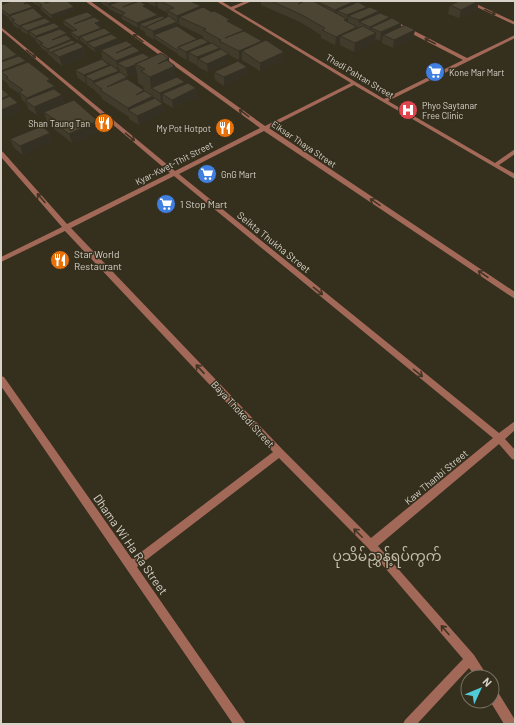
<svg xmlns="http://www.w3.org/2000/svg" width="516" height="725" font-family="Barlow,'Noto Sans Myanmar',sans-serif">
<rect width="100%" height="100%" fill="#352f1e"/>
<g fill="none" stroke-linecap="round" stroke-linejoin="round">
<path fill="#a36958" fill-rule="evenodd" d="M85,1H90L265,126L351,83L216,1H221L231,7L246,1H252L234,9L384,99L463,60L389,22V20H393L467,58L515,35V38L388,101L495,163L515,149V154L499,165L515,174V179L354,85L269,128L515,292V299L264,131L179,174L499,433L515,421V430L505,439L515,450V460L512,459L499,444L378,546L474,655L488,677H476L469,668L417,724H403L405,720L463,659L368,548L279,458L137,567L246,724H233L1,386V376L4,377L132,559L273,452L65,231L1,262V257L62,227L1,157V151L3,152L67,224L170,173L1,30V27L175,171L260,128ZM174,176L493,438L371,538L282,449L71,228Z
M464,1H470L515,22V25Z
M492,687L496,689L515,720V724H504L490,701H492Z"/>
</g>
<path fill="#413b2c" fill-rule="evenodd" d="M30,1H67L75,11L52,19L41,10L40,7Z
M99,1H137V2L147,8L158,15L159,17L165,18L168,16V13L158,8V7H156L143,1H198V5L201,6V8L230,22L262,42L284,52V60L260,71L242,60V58L239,60L229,55L230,62L208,72L198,67V66L189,61V60H187L179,56L178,54L155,39L154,40L146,35L145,32L140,29V27L138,28L122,19L121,15L109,9V8L102,4V3ZM177,23L178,24L179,23L180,25L203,36V39L211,43L209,44V42L197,39L177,26Z
M261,1H355V4L367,7V8L390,17V19L401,23V27L415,30L413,38L393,48L382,43V40L380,41L376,39L375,42L354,52L340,45V43L335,45L321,38V35L300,22L261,5Z
M479,1L477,10L459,18L448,14L450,5Z
M26,2L33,8L43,18L51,22V24L60,27L61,29L67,33V36L72,40L84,47L86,56L62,66L54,60L53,58L48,54L47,52L41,48L40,45L36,42L35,39L31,36L30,35H28L21,31V30L14,26L12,22L10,21L9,18L1,12V5Z
M93,16V17L102,26H100L101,28L102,29L111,33V34L118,38L119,43L95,52L88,47L87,45L81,41L80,40L79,41L72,36L70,32L74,31L64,25L63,20Z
M1,43L2,45L17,55L18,56L26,61L27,62L55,86L56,90L62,95L64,104L37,115L28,109L27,104L22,100L20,94L9,87L8,84L3,80L1,79Z
M133,45V46L141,54L150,58H169V62L176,77L185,82V84L196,88L197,97L173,108L163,102V101L161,102L153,97L154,99L163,104L164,113L139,125L129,119V117L102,99L101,96L95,91V90L87,85V83L86,84L78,78L75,70L109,66L119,72H120L119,69L118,70L102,59L101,50ZM121,73L128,77L137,73L138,83L143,86L144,90L127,79Z
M247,67V75L224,86L215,80L214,72Z
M44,112L100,130L72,143L54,129L53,125L47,121Z
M50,133L52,141L23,155L14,148L10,139Z"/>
<path fill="#353024" d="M116,1H128L109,5L108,4Z
M155,1H157L158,7H156Z
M193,1H198V7L201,6V15L179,17V23L178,24L177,16L192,2Z
M355,1L354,10L337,11L336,18H334L335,10Z
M479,1L477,10L459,18L461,10Z
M33,7L34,11L10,17L9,15Z
M74,7L75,11L52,19L51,15Z
M367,7L366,15L348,16V23L344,20L347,19V15Z
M379,11L378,20L359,22L358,29L359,20Z
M158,15L159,19L139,24L140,27L138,28L137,23Z
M43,17L44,22L20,26L21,30H20L19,26Z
M390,17L389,26L370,28L369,35L370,27Z
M101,21L102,26L96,28L95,23Z
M51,22L52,27L29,31L30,35H28L27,31Z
M177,22V30L154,35L155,39L154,40L153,31Z
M401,23L400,31L383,35L382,40L380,41L381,32Z
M60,27L62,31L37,39L36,36Z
M357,27L356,35L340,36V43L335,45L336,37Z
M101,28L102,32L80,37V40L79,41L78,37Z
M415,30L413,38L393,48L394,40Z
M111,33L112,37L88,44L87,42Z
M376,33L375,42L354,52L355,43Z
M118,38L119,43L95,52L94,48Z
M72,39L73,44L48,51V49Z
M262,41V49L242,51V58L239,60V51Z
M209,42V51L188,52L189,60H187L186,52Z
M133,45L134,54L140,51L142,60L117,63L119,69L118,70L116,61V53Z
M84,47L86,56L62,66L59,57Z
M220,48V56L198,59V66L197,57Z
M284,52V60L260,71V63Z
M229,54L230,62L208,72L207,64Z
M17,55L20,63L26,61L29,70L1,72V61Z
M169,58L170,68L175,66L177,85L151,88L150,77L158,64Z
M109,65L111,73L85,76L87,83L86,84L84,75Z
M135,65L137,73L128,77L126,68Z
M247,67V75L224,86V77Z
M119,71L120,79L94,83L93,81Z
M1,73L3,80L1,76Z
M50,79L53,87L55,86L57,95L29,103L27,98L47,81Z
M185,82L186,91L162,94L163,101L161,102L160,93Z
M196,88L197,97L173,108L172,100Z
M9,95L12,104L1,109V99Z
M62,95L64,104L37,115L34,107Z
M153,96L155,105L128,110V108Z
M18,103L21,111L1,120V110Z
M163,104L164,113L139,125L137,116Z
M98,121L100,130L72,143L69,134Z
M50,133L52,141L23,155L20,146Z
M1,177L5,186L1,188Z"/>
<path fill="#4c4533" stroke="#353024" d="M12,1H25L26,2L24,4L27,3L33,7L9,15L1,9V5Z
M35,1H51L45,3L52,1H67L74,7L51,15L40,6L42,5Z
M104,1H116L108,4Z
M120,1H137L123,7L140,1L146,5L143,6L158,15L137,23L121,15L125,13L109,5Z
M160,1H193L192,2L201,6L177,16L167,10L174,8Z
M271,1H304L298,4L305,1H313L347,19L344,20L357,27L336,37L322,30L325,28L300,14Z
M316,1H355L335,10Z
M460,1H479L461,10L450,5Z
M358,2L367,7L347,15L337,11Z
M203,7L212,12L214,11L222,15L230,20L227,21L244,30L225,38L244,31L262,41L239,51L219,41L221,40L203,30L206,29L179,17Z
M370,7L379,11L359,20L348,16Z
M33,8L43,17L19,26L12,21L15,20L9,16Z
M87,12L93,16L74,24L94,17L101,21L95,23L101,28L78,37L70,32L77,30L63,20Z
M380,13L390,17L370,27L359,22Z
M162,16L165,18L145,27L139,24Z
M169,16L177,22L153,31L145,27Z
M45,18L51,22L27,31L20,26Z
M392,18L401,23L381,32L370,28Z
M54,23L60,27L36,36L29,31Z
M405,25L415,30L394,40L383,35Z
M177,26L197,39L178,47V50H177L154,35Z
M363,26L376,33L355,43L340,36Z
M104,28L111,33L87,42L80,37Z
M60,29L67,33L52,40L66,35L72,39L48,49L40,44L43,43L35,38Z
M111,34L118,38L94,48L87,43Z
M201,38L209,42L186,52L178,47Z
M72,40L76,43L52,52V53L47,50Z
M266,40L284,52L260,63L242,51Z
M126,41L133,45L116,53L133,46L140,51L116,61L101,50Z
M77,42L84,47L59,57L52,52Z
M212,43L220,48L197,57L188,52Z
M4,44L17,55L1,61V45Z
M221,49L229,54L207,64L198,59Z
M143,53L150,58L135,64V65L126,68L117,63Z
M161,53L169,58L158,64L167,60L175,66L150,77L141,71L145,69L135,64Z
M19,56L26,61L1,71V62Z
M102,59L109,65L84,75L75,70Z
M238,61L247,67L224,77L214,72Z
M28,62L50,79L47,81L55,86L27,98L19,92L23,90L6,78L8,77L1,72Z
M111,65L119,71L93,81L85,76Z
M120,72L127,77L107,87L127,79L144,90L136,95L145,91L153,96L128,108L100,90L102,89L93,83Z
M177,77L185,82L160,93L151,88Z
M188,83L196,88L172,100L162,94Z
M2,89L9,95L1,99V90Z
M54,89L62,95L34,107L25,100Z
M10,96L18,103L1,110V100Z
M155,98L163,104L137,116L128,110Z
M74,100L98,121L69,134L51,120L54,119L44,112Z
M42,126L50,133L20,146L10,139Z"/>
<defs><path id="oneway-shaft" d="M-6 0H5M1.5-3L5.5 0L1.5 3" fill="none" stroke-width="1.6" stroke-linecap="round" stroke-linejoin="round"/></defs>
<g stroke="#403524">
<use href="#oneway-shaft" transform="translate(490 12) rotate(25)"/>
<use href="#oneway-shaft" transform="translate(138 38) rotate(-144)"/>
<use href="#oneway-shaft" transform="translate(430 41) rotate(-153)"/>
<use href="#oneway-shaft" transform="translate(31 54) rotate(40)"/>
<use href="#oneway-shaft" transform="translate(244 113) rotate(-144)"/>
<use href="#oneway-shaft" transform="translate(130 137) rotate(40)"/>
<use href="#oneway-shaft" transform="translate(41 198) rotate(-131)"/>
<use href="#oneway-shaft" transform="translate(375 202) rotate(-146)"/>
<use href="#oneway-shaft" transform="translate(483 274) rotate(-146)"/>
<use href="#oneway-shaft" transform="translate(318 291) rotate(39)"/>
<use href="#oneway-shaft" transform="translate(200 369) rotate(-133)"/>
<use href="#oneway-shaft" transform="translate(418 373) rotate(39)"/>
<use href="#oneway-shaft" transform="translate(358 533) rotate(-135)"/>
<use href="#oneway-shaft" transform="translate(445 630) rotate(-131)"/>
</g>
<defs>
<g id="supermarket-disc" transform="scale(1)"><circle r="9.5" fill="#3f7fe0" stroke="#352f1e"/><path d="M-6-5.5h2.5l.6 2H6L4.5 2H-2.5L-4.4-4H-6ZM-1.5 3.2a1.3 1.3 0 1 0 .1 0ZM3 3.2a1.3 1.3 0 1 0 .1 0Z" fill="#fff"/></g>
<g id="hospital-disc" transform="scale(1)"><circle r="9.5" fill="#e0444e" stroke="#352f1e"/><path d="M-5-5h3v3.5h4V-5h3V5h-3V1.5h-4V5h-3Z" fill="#fff"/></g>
<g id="restaurant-disc" transform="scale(1)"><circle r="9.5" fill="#e8710a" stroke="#352f1e"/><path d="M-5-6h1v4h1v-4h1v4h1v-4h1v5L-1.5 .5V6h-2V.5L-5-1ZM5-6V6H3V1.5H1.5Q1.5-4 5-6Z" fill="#fff"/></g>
</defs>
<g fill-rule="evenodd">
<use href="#supermarket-disc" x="435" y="72"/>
<use href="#hospital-disc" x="408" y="110"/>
<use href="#restaurant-disc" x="104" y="123"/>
<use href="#restaurant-disc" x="225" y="128"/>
<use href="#supermarket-disc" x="207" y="174"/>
<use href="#supermarket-disc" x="166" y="204"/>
<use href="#restaurant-disc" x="60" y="260"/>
</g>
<g text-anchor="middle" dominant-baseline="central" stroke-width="3" stroke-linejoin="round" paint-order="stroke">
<g font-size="9" fill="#d7d3c8" stroke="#352f1e" text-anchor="start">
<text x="449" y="72">Kone Mar Mart</text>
<text x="422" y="105">Phyo Saytanar<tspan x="422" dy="10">Free Clinic</tspan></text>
<text x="90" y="123" text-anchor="end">Shan Taung Tan</text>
<text x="211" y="128" text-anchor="end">My Pot Hotpot</text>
<text x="221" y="174">GnG Mart</text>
</g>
<g font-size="9" fill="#d7d3c8" stroke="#352f1e">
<text transform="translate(360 76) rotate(31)">Thadi Pahtan Street</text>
<text transform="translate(304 144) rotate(34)">Eiksar Thaya Street</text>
<text transform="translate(174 163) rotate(-27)">Kyar-Kwet-Thit Street</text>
</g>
<g font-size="10" fill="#d7d3c8" stroke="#352f1e" text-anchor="start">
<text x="180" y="204">1 Stop Mart</text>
<text x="74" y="254">Star World<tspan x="74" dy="12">Restaurant</tspan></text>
</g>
<g font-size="10" fill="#d7d3c8" stroke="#352f1e">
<text transform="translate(274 242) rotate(39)">Seikta Thukha Street</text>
<text transform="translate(243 414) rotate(47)">Baya Thokedi Street</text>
<text transform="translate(436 477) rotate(-40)">Kaw Thanbi Street</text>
</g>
<g font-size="12" fill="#d7d3c8" stroke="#352f1e">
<text transform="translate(131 544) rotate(55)">Dhama Wi Ha Ra Street</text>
</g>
<g font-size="14" fill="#c5bda9" stroke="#352f1e">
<text x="387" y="555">ပုသိမ်ညွှန့်ရပ်ကွက်</text>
</g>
</g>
<rect width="516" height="725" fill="none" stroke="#d7d3c8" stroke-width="4"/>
<g transform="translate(480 689) rotate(46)"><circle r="19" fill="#352f1e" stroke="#767162"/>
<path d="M0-3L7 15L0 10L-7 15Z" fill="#52cbd9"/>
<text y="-6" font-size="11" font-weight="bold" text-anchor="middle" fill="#d7d3c8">N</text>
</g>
</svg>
